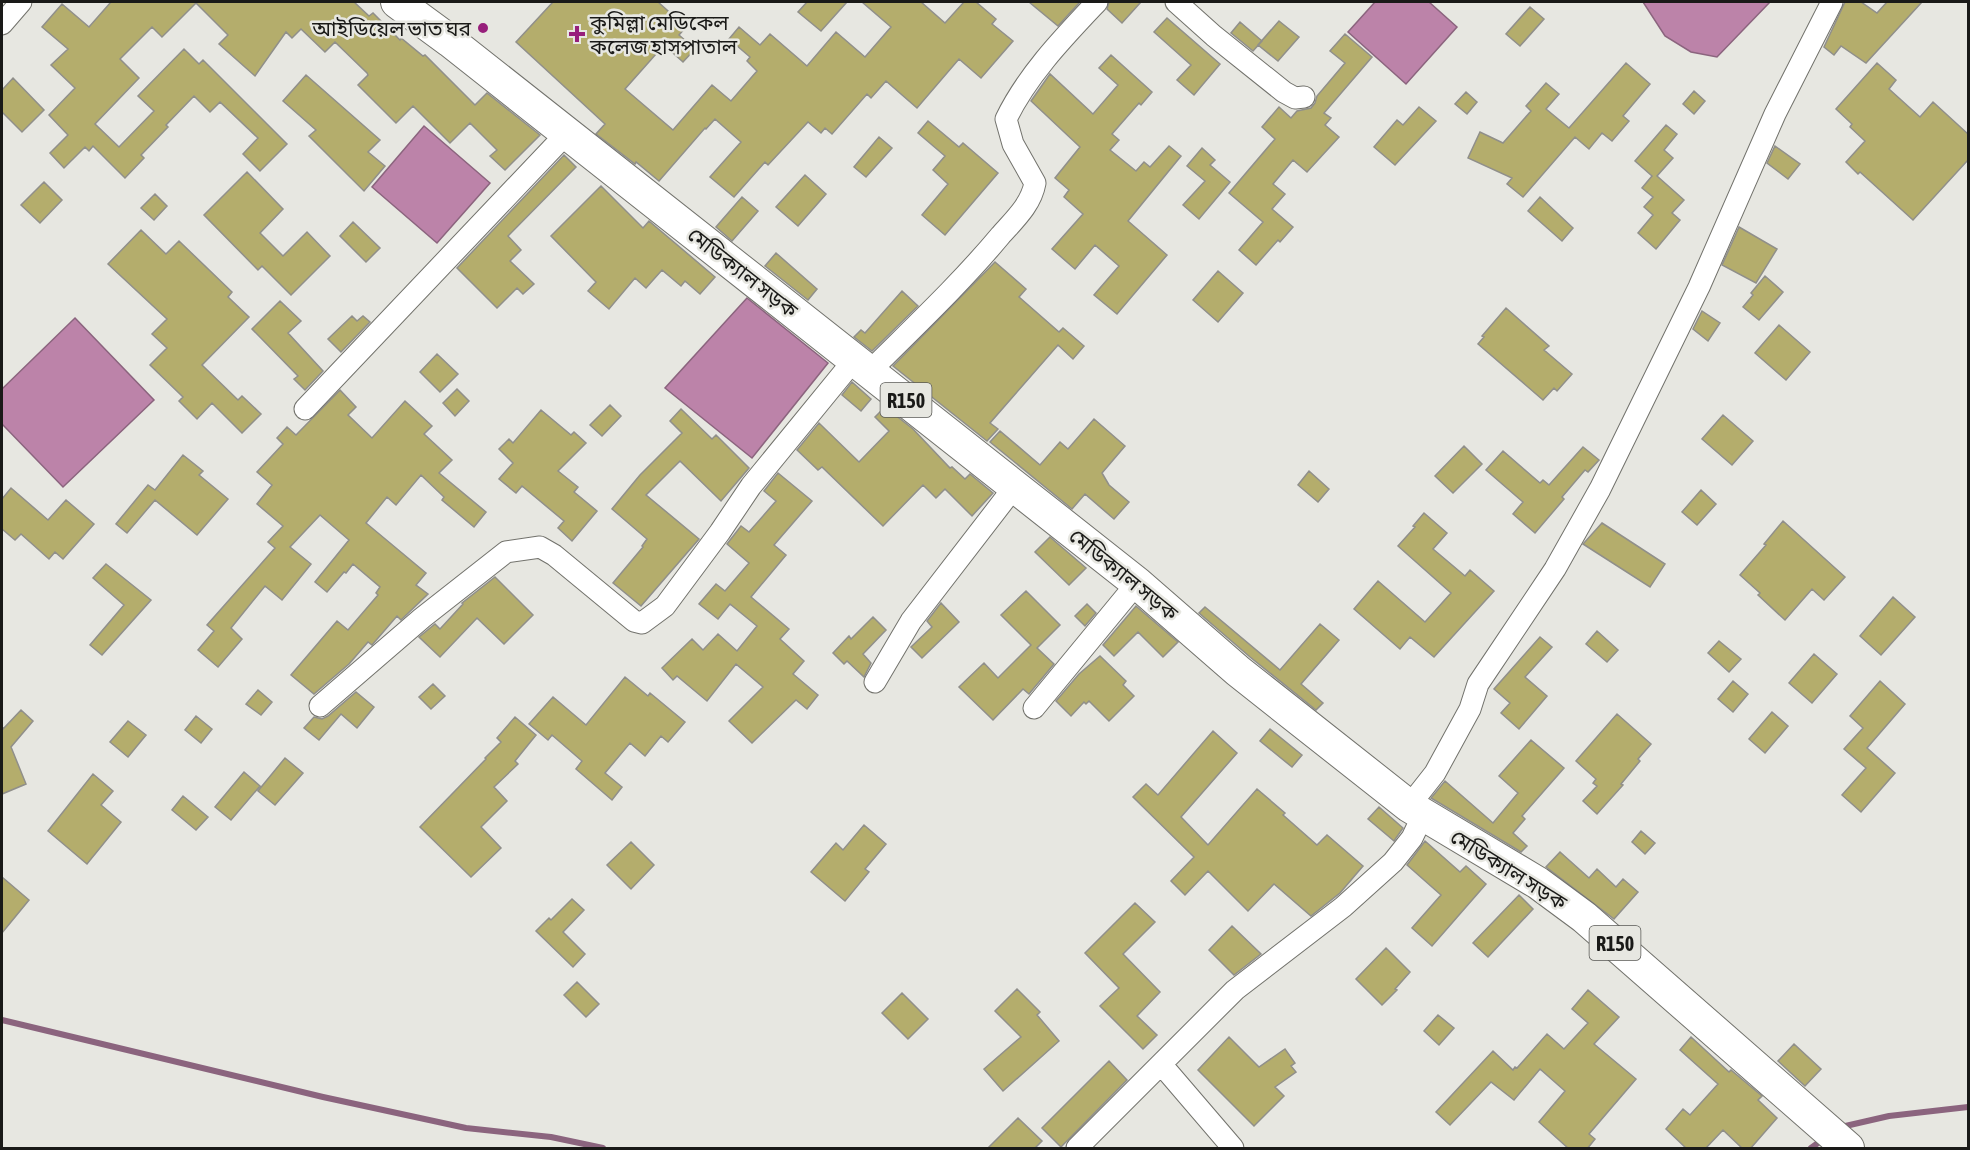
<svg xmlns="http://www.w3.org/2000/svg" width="1970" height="1150" font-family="'Asap Condensed','Noto Sans Bengali',sans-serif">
<rect width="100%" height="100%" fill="#e7e7e1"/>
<path fill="#bc83a9" stroke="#8b647e" stroke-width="1.5" d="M1375,2H1429L1457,27L1406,84L1348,32Z
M1643,2H1770L1717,57L1691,52L1665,36Z
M424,126L490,183L437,243L372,187Z
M747,298L828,363L752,458L665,388Z
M75,318L154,400L63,487L2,424V389Z"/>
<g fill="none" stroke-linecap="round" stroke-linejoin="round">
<path stroke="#8b647e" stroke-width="6" d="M2,1020L323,1097L466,1128L551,1137L603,1148
M1841,1127L1889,1116L1968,1107
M1811,1148L1825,1138"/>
</g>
<path fill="#b4ad6c" stroke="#908f8a" stroke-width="1.5" d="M111,2H354L369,16L373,13L400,40L401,38L423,56L425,55L475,105L487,93L540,135L505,170L490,156L497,150L470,123L450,143L413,106L396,123L358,85L368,75L367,73L335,42L325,52L301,29L292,38L286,32L255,76L219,44L228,35L196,3L162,37L152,27L120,59L139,78L95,124L119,147L154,111L138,96L184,49L199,64L203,60L287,144L260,171L243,154L258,138L220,102L210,112L194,96L166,125L168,127L141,155L144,158L125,178L93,146L89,151L85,147L64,168L50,153L68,135L49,115L75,88L51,65L68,49L42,27L62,4L89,27Z
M553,2H658L686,27L679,35L695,49L683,62L664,45L625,89L673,130L712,85L731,101L757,71L747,61L750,57L729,39L739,27L760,45L770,34L807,66L836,32L865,57L891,27L862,2H921L945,23L964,2H976L996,19L992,24L1013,41L981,78L959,59L917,108L886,81L871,98L867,94L832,134L825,128L821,133L808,122L768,165L765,162L734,197L710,177L741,142L715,119L706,129L705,128L659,181L636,162L635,164L596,134L605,124L516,42Z
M807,2H847L821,31L798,12Z
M1029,2H1080L1058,26Z
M1109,2H1141L1122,23L1107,9Z
M1845,2H1861L1877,13L1887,2H1922L1866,63L1841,46L1834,55L1824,47Z
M1530,7L1544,19L1520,46L1506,34Z
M1167,18L1220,64L1194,95L1177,80L1191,65L1154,32Z
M1279,21L1299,37L1278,61L1258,45Z
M1240,22L1262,41L1253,51L1231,33Z
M1345,34L1372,57L1324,113L1331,118L1325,125L1339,137L1307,172L1293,160L1273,184L1285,194L1272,209L1293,227L1280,242L1278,240L1256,265L1239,250L1263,222L1229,193L1275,139L1262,127L1279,107L1291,118L1297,111L1311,108L1315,103L1317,96L1345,63L1330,51Z
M1111,55L1152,92L1141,105L1139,103L1112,134L1119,140L1110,150L1136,171L1144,162L1150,167L1169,146L1181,156L1128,221L1167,255L1117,314L1094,295L1119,266L1095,245L1075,269L1052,249L1083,214L1064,197L1069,190L1055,178L1080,147L1031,101L1050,74L1093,114L1118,85L1099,68Z
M1626,63L1650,84L1623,116L1629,121L1612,141L1602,133L1589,149L1575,137L1523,197L1507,184L1512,178L1468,158L1480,132L1503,143L1531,111L1526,106L1546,83L1559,94L1546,109L1569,128Z
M1877,63L1896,80L1889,89L1920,117L1933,102L1968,134V160L1913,220L1860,172L1858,174L1846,162L1865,141L1850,127L1852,124L1836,109Z
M306,75L380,140L368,152L385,166L364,191L309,136L316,130L283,101Z
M13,78L44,110L22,132L2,112V90Z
M1694,91L1705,101L1694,114L1683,104Z
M1466,92L1477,102L1467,114L1455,104Z
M1419,107L1436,121L1395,165L1374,147L1397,120L1403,125Z
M928,121L959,147L963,143L998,173L945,235L922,215L948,184L933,170L945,156L918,133Z
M1666,125L1677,134L1664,150L1673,158L1657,176L1684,200L1672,213L1680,220L1656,249L1638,233L1653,215L1644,207L1653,197L1642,188L1652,176L1635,161Z
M879,137L892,148L866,177L854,167Z
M1775,146L1800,164L1788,179L1767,163Z
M1202,148L1215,160L1210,165L1230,182L1199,219L1183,205L1205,181L1187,166Z
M564,155L576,167L508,236L521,250L510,261L534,284L523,294L517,288L497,308L457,268Z
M247,172L283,209L260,233L283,256L307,232L330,256L291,295L262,266L258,270L204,215Z
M805,175L826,194L798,226L776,207Z
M44,182L62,200L40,223L21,205Z
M601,186L643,228L649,221L715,277L700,294L685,281L681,286L662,270L646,288L635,278L609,309L588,291L596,282L551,236Z
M155,194L167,206L154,220L141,208Z
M742,197L758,211L732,241L716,227Z
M1540,197L1573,228L1562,241L1528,211Z
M353,222L380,248L366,262L340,236Z
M1739,227L1777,249L1756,283L1722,265Z
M141,230L166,254L179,241L232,292L228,297L249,317L202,365L238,400L242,396L261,414L242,433L212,403L197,419L179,401L183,397L150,365L167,348L152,334L167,319L108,264Z
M776,253L817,289L808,300L765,266Z
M995,262L1026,289L1019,297L1059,332L1063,328L1084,346L1073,359L1058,345L990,423L998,429L987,441L893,366Z
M1218,271L1243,293L1218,322L1193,300Z
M1765,276L1783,292L1759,320L1743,307L1753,295L1751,293Z
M902,291L918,306L872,351L854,337L861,330L865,333Z
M280,301L301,321L288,333L323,371L305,390L294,379L298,376L252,329Z
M1506,308L1549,346L1544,350L1572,374L1557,391L1554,388L1543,400L1478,344L1484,337L1482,336Z
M1702,311L1720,323L1708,341L1693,329Z
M352,316L357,321L363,316L370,322L341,352L328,339Z
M1779,325L1810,352L1786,380L1755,353Z
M437,354L458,374L440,392L420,372Z
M852,382L871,399L861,411L842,395Z
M457,389L469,401L455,416L443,403Z
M340,390L356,407L348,415L372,438L405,401L432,426L424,434L452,460L439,473L486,512L474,527L442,500L444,497L421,475L396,505L387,497L366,523L426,573L416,585L428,594L401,620L397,616L372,645L368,642L349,664L314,694L291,675L337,621L348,630L378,595L376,593L380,587L353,564L346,573L344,572L327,592L315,582L349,540L320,515L290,547L311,564L282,600L265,586L231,628L242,639L218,667L198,650L214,631L207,625L275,548L268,542L283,526L257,504L272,485L257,472L283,444L277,438L287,427L296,435Z
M610,405L621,416L602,436L590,425Z
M885,407L913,429L950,468L952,467L965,479L970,474L993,493L972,516L945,489L936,498L923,485L883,526L822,467L818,470L797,450L819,423L859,462L889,431L875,417Z
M681,409L712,439L716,435L749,468L721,501L680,461L646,495L699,539L641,606L613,583L643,547L642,546L647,539L612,509L640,475L682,433L670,421Z
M541,410L571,435L574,432L586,443L558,471L578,487L574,492L597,511L572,541L558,528L564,521L522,486L516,493L499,479L513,463L499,449L509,439L513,443Z
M1723,415L1753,441L1732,465L1702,439Z
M1094,419L1125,446L1102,473L1109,485L1129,502L1114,519L1085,494L1072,509L990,442L1000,431L1040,465L1060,442L1068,449Z
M1464,446L1482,464L1453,493L1435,476Z
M1583,447L1599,460L1588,472L1585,470L1562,497L1564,499L1535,533L1513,514L1523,502L1486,470L1503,451L1540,483L1543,480L1549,485Z
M183,455L203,471L199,475L228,499L197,535L155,500L127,533L116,524L148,485L155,490Z
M1309,471L1329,489L1318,502L1298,485Z
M778,473L812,501L774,545L786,555L751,597L789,629L780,639L804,661L793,674L818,695L807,709L796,700L752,743L729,721L763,687L736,664L707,701L677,676L673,680L662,668L692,639L703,650L718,634L737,651L757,626L730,604L718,619L699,604L716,584L725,591L749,563L727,544L741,526L749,532L776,501L764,491Z
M11,488L48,520L66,500L94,524L63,559L55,552L49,559L21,534L15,540L2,529V499Z
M1701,490L1716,504L1697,525L1682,512Z
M1424,513L1447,533L1433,549L1465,576L1470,570L1494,591L1434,657L1410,637L1400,649L1354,609L1378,581L1425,622L1451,593L1398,546L1415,527L1413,526Z
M1783,521L1845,577L1824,600L1812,589L1785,620L1758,595L1760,593L1740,575L1766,545L1764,544Z
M1602,523L1665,564L1650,587L1583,544Z
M1050,537L1086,568L1069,585L1035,552Z
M106,564L151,600L102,655L90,645L124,605L93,578Z
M495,577L533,615L504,644L477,618L440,657L419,637L435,624L440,629L463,604L462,603Z
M1026,591L1060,625L1037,648L1054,664L1029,694L1023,689L993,720L959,687L984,663L998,678L1031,645L1001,615Z
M1893,597L1915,617L1881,655L1860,636Z
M941,603L959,622L922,658L911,647L932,627L927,621Z
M1087,604L1096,613L1085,626L1075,616Z
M1136,606L1178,642L1163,657L1138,632L1114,656L1103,645Z
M1205,607L1280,670L1320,624L1339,640L1301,684L1323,703L1316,710L1250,657L1199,613Z
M873,617L886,630L863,654L871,663L864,677L847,661L844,664L833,653L849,636L851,639Z
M1597,631L1618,650L1607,662L1586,644Z
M1540,637L1552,647L1525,677L1547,696L1519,729L1501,713L1510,703L1494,689Z
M1719,641L1741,659L1729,672L1708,653Z
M1814,654L1837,674L1812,703L1789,683Z
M1100,656L1126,681L1123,685L1134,696L1109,721L1089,701L1086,704L1084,702L1071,716L1056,701L1079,674Z
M625,677L648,696L650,693L685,722L668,742L661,736L645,756L630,743L605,773L622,787L612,800L576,769L582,761L552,735L548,740L529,724L553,697L586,725Z
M1733,681L1748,694L1733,712L1718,699Z
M1880,681L1905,704L1867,748L1895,773L1861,812L1842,795L1866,768L1844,749L1863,728L1850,716Z
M433,684L445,696L431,709L419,697Z
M258,690L272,702L261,715L246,704Z
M356,692L374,707L357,728L341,714L319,740L304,728L314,717L322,719L328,716Z
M21,710L33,721L11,747L26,784L2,794V726L3,729Z
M1772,712L1788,726L1765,753L1749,739Z
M1617,714L1651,744L1638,759L1640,761L1621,784L1623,785L1597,814L1583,801L1597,786L1593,783L1596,779L1576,761Z
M196,716L212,729L201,743L185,730Z
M515,717L536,735L515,761L518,764L494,787L507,801L481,827L501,848L471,877L420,827L486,759L485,758L501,742L497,738Z
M128,721L146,735L128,757L110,742Z
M1270,729L1302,755L1292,767L1260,741Z
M1213,731L1237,753L1181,817L1208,845L1257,789L1285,813L1283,815L1317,845L1327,835L1363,866L1340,893L1311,916L1274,884L1248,911L1208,871L1185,895L1171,881L1194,857L1133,797L1146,784L1158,795Z
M1531,740L1564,768L1522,816L1525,819L1513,833L1527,846L1521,852L1431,798L1445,781L1493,823L1518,793L1499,776Z
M285,758L303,773L275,805L258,791Z
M244,772L260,786L231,820L215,807Z
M93,774L113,791L101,805L121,822L87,864L48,831Z
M183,796L208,817L196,830L172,810Z
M1379,807L1403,828L1394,841L1368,819Z
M864,825L886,844L865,869L869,872L845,901L811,872L836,843L843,850Z
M1641,831L1655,843L1645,854L1632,842Z
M1425,841L1460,872L1466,866L1486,884L1432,946L1412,928L1441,895L1407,865Z
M631,842L654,865L631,889L607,865Z
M1560,852L1589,878L1597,869L1616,887L1623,879L1638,892L1614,919L1546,867Z
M2,877L29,900L2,933Z
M1519,895L1533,909L1488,957L1473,943Z
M572,899L584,910L563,932L585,954L573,967L536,931L549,918L551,920Z
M1135,903L1155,922L1123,954L1160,992L1137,1016L1157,1035L1143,1049L1100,1006L1119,988L1085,953Z
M1232,926L1261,954L1234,975L1209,950Z
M1386,948L1410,972L1395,989L1397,990L1382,1005L1356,979Z
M577,982L599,1004L586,1017L564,995Z
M1017,989L1040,1012L1037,1015L1059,1041L1003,1091L984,1069L1021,1037L995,1011Z
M1588,990L1619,1017L1594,1044L1636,1079L1589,1134L1595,1139L1587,1149H1569L1539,1122L1565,1091L1540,1069L1514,1100L1491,1082L1450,1125L1436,1112L1493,1051L1513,1070L1515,1067L1517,1068L1547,1034L1564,1049L1588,1023L1572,1009Z
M902,993L928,1019L908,1039L882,1013Z
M1438,1015L1454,1028L1439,1045L1424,1031Z
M1229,1037L1259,1067L1285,1049L1295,1063L1291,1066L1296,1072L1275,1087L1284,1096L1254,1126L1198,1070Z
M1691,1037L1729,1072L1731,1070L1762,1096L1758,1100L1777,1118L1750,1149H1743L1723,1130L1705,1149H1687L1666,1129L1683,1109L1690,1115L1718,1084L1680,1050Z
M1794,1044L1821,1069L1805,1086L1778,1061Z
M1109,1061L1127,1080L1061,1147L1042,1128Z
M1018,1118L1042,1141L1034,1149H987Z"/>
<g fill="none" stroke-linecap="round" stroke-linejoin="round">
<g stroke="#72726c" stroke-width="23">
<path id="street" d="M1176,2L1214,36L1284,92L1295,98L1304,97
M2,24L21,2
M869,372C914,327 960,284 1000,236C1014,220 1031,205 1035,183L1013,144L1006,119C1028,74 1064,37 1097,2
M305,409L567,133
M875,682L911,621L1015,486
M320,706L422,618L506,552L540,547L554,555L634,621L642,623L665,606L720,532L751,486L854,360
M1034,708L1137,583
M1409,806L1435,773L1470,709L1478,684L1555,569L1600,489L1699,287L1775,114L1832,2
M1161,1064L1233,1148
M1077,1148L1235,990L1343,907L1393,862L1412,838L1423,815"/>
</g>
<g stroke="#72726c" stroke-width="34">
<path id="primary" d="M397,2L450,41L1137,583L1238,671L1409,806L1538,883L1584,917L1848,1148"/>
</g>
<use href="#street" stroke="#fff" stroke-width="21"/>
<use href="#primary" stroke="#fff" stroke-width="32"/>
</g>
<g fill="#971f7b" stroke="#e7e7e1" stroke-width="2">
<circle cx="483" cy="28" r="6"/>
<path d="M574 25h6v6h6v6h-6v6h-6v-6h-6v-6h6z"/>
</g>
<g text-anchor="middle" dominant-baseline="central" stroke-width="5" stroke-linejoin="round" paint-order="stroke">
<g fill="#e7e7e1" stroke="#585854" stroke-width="1.5">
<rect x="880.5" y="383" width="51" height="34" rx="4.5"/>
<rect x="1589.5" y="926" width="51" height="34" rx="4.5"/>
</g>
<g font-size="20" font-weight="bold" fill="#1a1a18">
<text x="906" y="400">R150</text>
<text x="1615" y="943">R150</text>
</g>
<g font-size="21" fill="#1a1a18" stroke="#e7e7e1" text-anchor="start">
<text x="590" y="22">কুমিল্লা মেডিকেল<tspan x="590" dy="24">কলেজ হাসপাতাল</tspan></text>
<text x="471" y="28" text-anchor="end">আইডিয়েল ভাত ঘর</text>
</g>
<g font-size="21" fill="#1a1a18" stroke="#e7e7e1">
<text transform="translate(743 272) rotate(38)">মেডিক্যাল সড়ক</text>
<text transform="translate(1124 574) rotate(39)">মেডিক্যাল সড়ক</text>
<text transform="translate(1509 869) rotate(32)">মেডিক্যাল সড়ক</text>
</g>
</g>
<rect width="1970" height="1150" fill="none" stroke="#1a1a18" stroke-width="6"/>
</svg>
